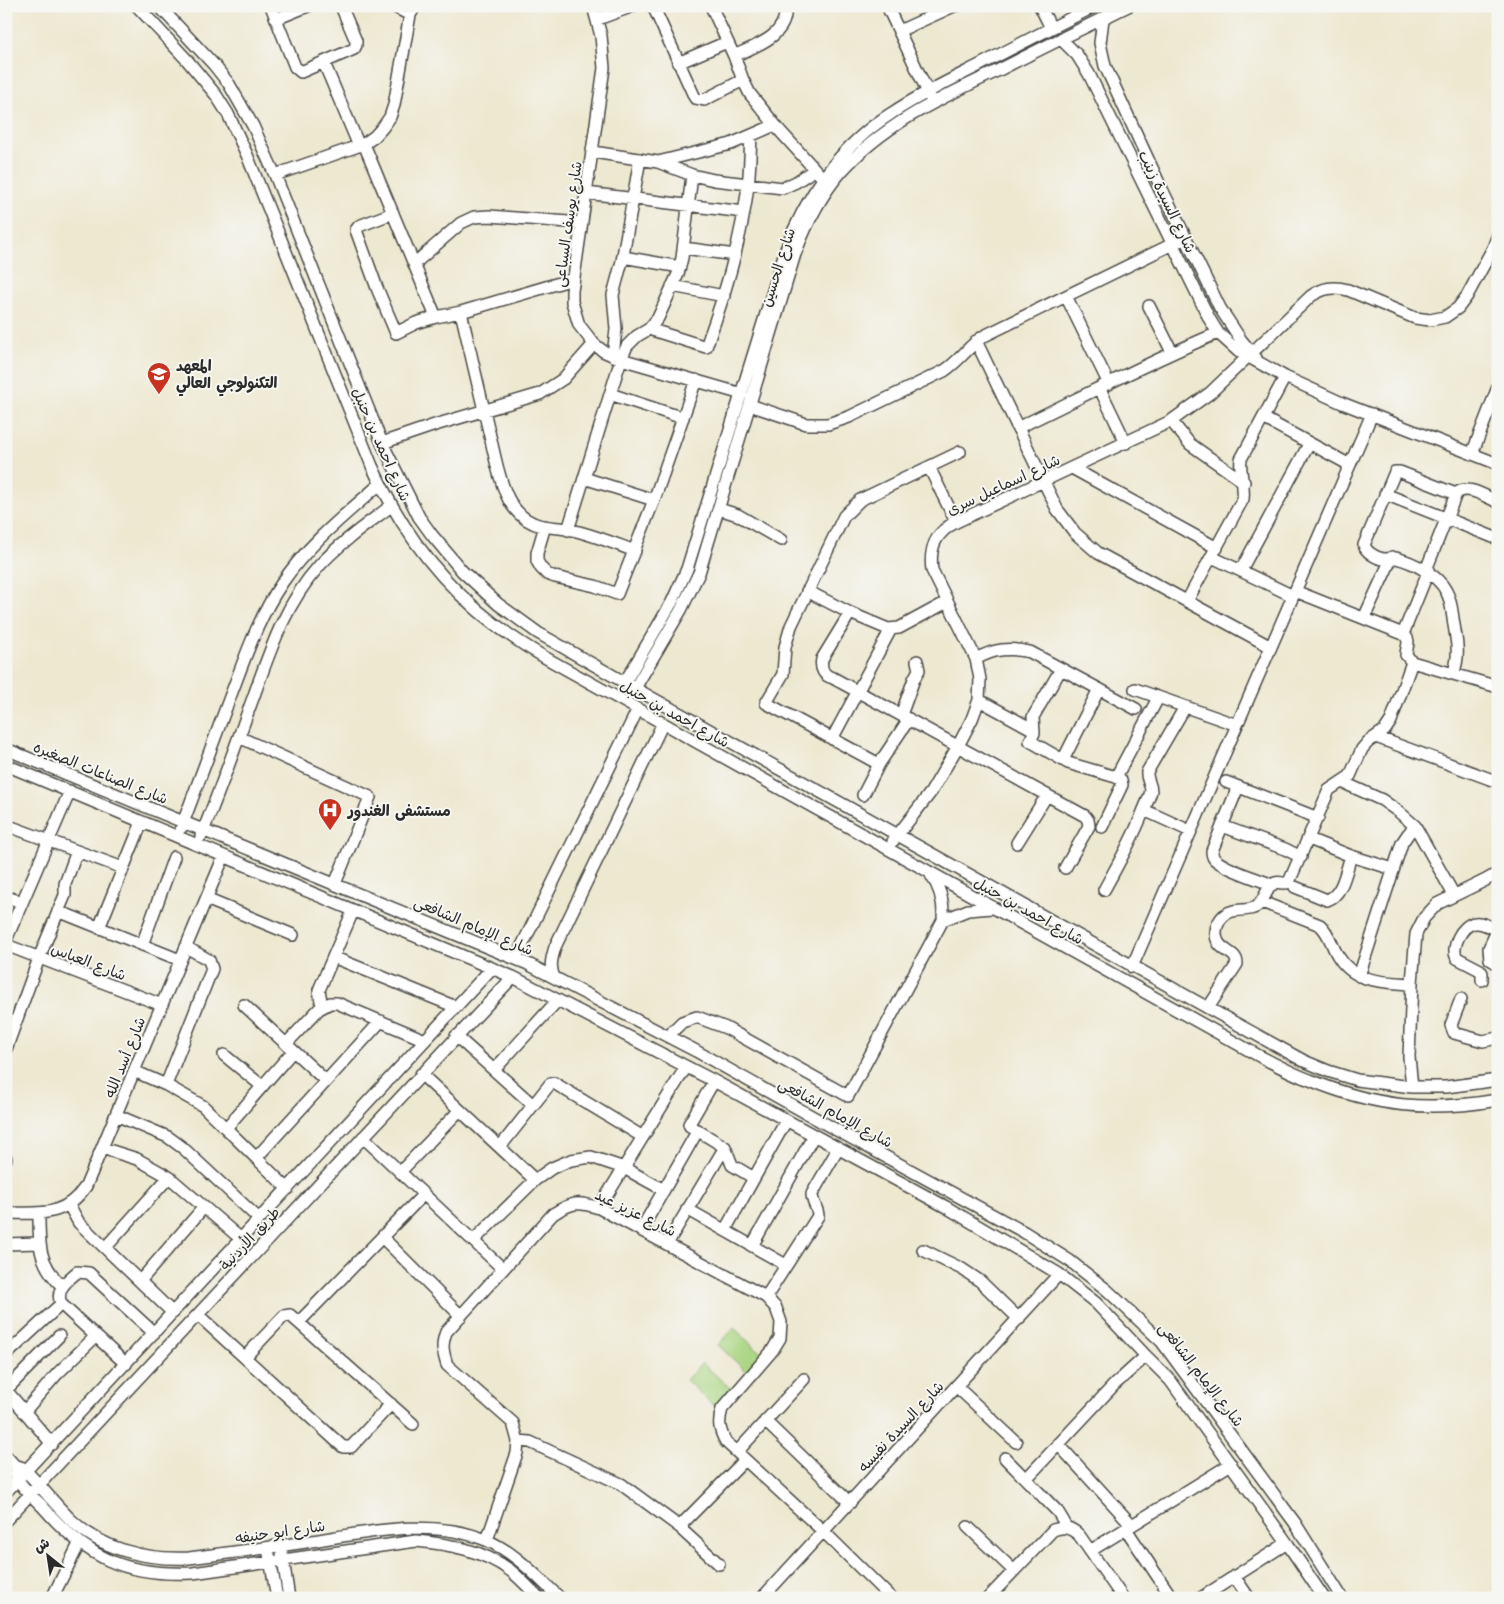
<svg xmlns="http://www.w3.org/2000/svg" width="1504" height="1604" font-family="Mali,'Playpen Sans Arabic',sans-serif">
<rect width="100%" height="100%" fill="#f6f6f2"/>
<filter id="ink" filterUnits="userSpaceOnUse"><feTurbulence type="fractalNoise" baseFrequency=".02" numOctaves="2"/><feDisplacementMap in="SourceGraphic" scale="10" xChannelSelector="R" yChannelSelector="G"/><feConvolveMatrix kernelMatrix="1 2 1 2 8 2 1 2 1" color-interpolation-filters="sRGB"/></filter>
<filter id="wash" filterUnits="userSpaceOnUse"><feTurbulence type="fractalNoise" baseFrequency=".0096" numOctaves="4" result="noise"/><feDisplacementMap in="SourceGraphic" scale="20" xChannelSelector="R" yChannelSelector="G"/><feGaussianBlur stdDeviation="1.12" result="paint"/><feColorMatrix in="noise" values="0 0 0 0 0 0 0 0 0 0 0 0 0 0 0 0 0 1.4 0 .05"/><feComposite in="paint" operator="in"/></filter>
<g filter="url(#wash)">
<rect width="100%" height="100%" fill="#ede8d0"/>
<path fill="#aad683" stroke="#6a8057" d="M734,1328L763,1355L747,1372L718,1345Z
M702,1363L731,1389L715,1407L686,1380Z"/>
</g>
<g filter="url(#ink)">
<g fill="none" stroke-linecap="round" stroke-linejoin="round">
<g stroke="#484744" stroke-width="14">
<path id="minor" d="M137,6L187,60L216,95L228,114L247,155L372,466C411,552 465,612 546,658L1261,1057C1277,1065 1293,1074 1310,1080C1375,1107 1428,1112 1498,1100
M159,6L214,65L229,84L253,126L275,175L382,443L419,517L432,535L462,571L498,604L538,633L645,694L1208,1008L1304,1061L1328,1071L1357,1080L1412,1087H1446L1498,1080
M271,6L295,67L301,72L354,49L356,45V41L341,6
M393,6L410,15
M593,6L601,36L604,68L572,291V302L579,325L594,344L603,351L621,359L742,394
M653,6L695,98L704,100L743,80
M711,6L734,56L743,80L750,94L780,131L819,174
M887,6L931,99
M1040,6L1051,28
M276,19L308,6
M598,19L633,6
M1103,19L1100,43L1105,66L1158,181L1220,308L1241,340L1256,358
M899,31L954,6
M1061,39L1077,55L1089,74L1210,320L1218,333L1238,351L1285,377L1342,403L1498,464
M734,56C755,46 789,36 785,6
M324,63L359,146
M678,63L727,42
M364,144L436,317
M593,152L658,162L692,175L714,180L783,188L796,182L814,170
M658,162L731,144L775,125
M275,175L364,144L375,136L383,127L390,117L394,105L410,15L415,6
M586,193L744,212
M393,213L359,226L356,230L377,288L396,333L416,323L436,317L461,312L573,279
M684,248L735,255
M623,257L680,267
M414,264L461,223L474,217L489,216L582,223
M672,286L724,296
M1066,296L1109,384
M1149,306L1172,352
M461,312L497,466C503,489 510,513 533,523C543,528 557,527 568,529C591,534 613,543 635,551
M649,329L706,347C725,295 741,242 748,186C750,170 750,153 751,136
M976,341L1057,509L1075,533L1098,553L1271,647
M613,356L616,329L613,295L622,261L640,159
M1100,389L1126,443
M610,394L683,418
M750,405L806,424H828L849,417L944,371C960,361 968,346 984,336L1185,238
M1263,418L1350,465
M1171,421L1190,444L1244,482
M1017,428C1084,396 1150,361 1218,333
M382,443L435,425L540,394L563,379L594,344
M1472,454L1498,387
M929,467L956,522
M1072,468L1217,548
M584,478L654,500
M1385,494L1498,539
M719,509L738,515L781,540
M545,526L537,553V561L541,568L547,574L555,577L595,586L617,594L654,500L696,380
M568,530L621,359L627,346L637,336L649,329L658,318L678,274L682,258L692,175
M1212,557L1293,596
M1241,570L1309,444
M807,591L850,613L888,629L899,628L947,602
M1295,591L1403,634C1412,640 1406,647 1406,655L1412,662L1498,687
M1187,601L1243,499C1245,485 1239,473 1241,459L1285,377
M850,613L822,659C820,669 824,676 833,678L1085,816L1088,820L1089,826L1065,868
M1364,618L1392,557
M1403,634L1428,572V565L1456,494C1466,483 1486,497 1498,502
M976,659C994,649 1009,647 1030,652L1136,709
M1061,669L1033,717L1034,733L1030,741L1068,763L1116,777L1121,780L1122,785L1102,827
M1453,674C1460,657 1457,642 1454,625C1452,614 1452,601 1446,591C1438,575 1413,562 1396,558C1392,557 1389,559 1385,559C1377,559 1366,552 1364,545L1395,472H1400L1456,494
M625,682L672,602L687,569L785,252C805,196 841,145 892,113C919,95 948,81 976,67C1016,46 1055,26 1095,6
M635,688L681,610L699,573L795,254C806,225 820,196 841,172C883,124 943,97 999,70C1042,48 1085,27 1128,6
M1135,689L1237,725
M979,700L1034,730
M901,715L914,679L919,670L917,661
M239,737L370,797L335,884
M1376,737L1498,782
M832,739L891,629
M6,749L528,964L696,1051L831,1127L1024,1232L1070,1261L1107,1290L1162,1342L1295,1523L1342,1598
M1063,760L1099,689
M879,764L766,703L783,674L785,647L791,626L844,516L860,500L960,452
M6,765L513,977L714,1081L946,1207L1059,1274L1096,1303L1146,1356L1170,1380L1287,1543L1324,1598
M1116,777L1158,698
M1226,782L1318,818
M1342,782L1382,800L1399,812L1415,826L1454,895
M1238,787L1212,851C1212,855 1213,859 1217,861C1230,871 1256,878 1272,885
M863,795L879,764L909,719
M1144,810L1190,831
M6,825L123,868
M1222,826L1285,849L1301,857
M181,828C198,784 214,740 230,697C245,658 258,618 282,583C308,544 345,515 380,484
M201,836C220,791 236,744 253,698C270,651 285,604 319,566C340,543 366,525 391,506
M1309,839L1351,856L1393,869
M893,841L931,792L958,746L972,719L979,700L980,679L976,659L932,570C929,547 936,532 956,522L1171,421L1210,393L1311,296C1323,288 1333,286 1348,290L1415,318L1430,320L1445,317L1458,308L1467,296L1493,248L1498,235
M1017,843L1047,795
M1295,887L1327,900C1343,895 1346,870 1351,856
M1104,890C1117,866 1131,842 1141,817C1144,809 1149,799 1151,791C1151,784 1146,779 1147,772L1185,707
M6,897L22,902
M206,899L293,935
M1262,902L1320,925C1330,934 1331,945 1338,956C1354,983 1383,982 1412,984
M58,911L180,960
M943,920L968,910L992,908
M99,928L142,822
M1497,931L1489,948L1490,959L1498,964
M6,940L70,791
M6,945L162,1005
M142,945L174,857
M333,957L456,1007
M516,958L638,709
M1132,967L1372,414
M1359,976L1402,843L1408,834L1415,826
M554,977C549,966 552,958 555,947L663,723
M1482,980V973L1480,970L1457,958C1450,948 1462,924 1475,923C1483,922 1490,927 1498,931
M1461,999L1451,1025L1454,1033L1483,1041L1498,1038
M244,1005L326,1081
M324,1005L321,1001L319,990L353,911
M1208,1008L1237,964C1237,952 1223,952 1218,942C1212,929 1220,914 1233,911C1241,909 1249,911 1256,907C1266,901 1265,887 1275,883C1280,881 1284,885 1289,882L1329,790L1350,776L1362,749L1368,742L1385,730L1391,721L1412,662
M456,1036L533,1105
M670,1037L673,1031L682,1022L697,1017L726,1028L848,1096L943,920C944,903 941,889 931,875
M286,1044L319,1009L330,1003H337L425,1040
M6,1049L39,958L65,895V884L77,851
M224,1055L262,1086
M494,1070L558,1000
M134,1071L166,1085L203,1106L288,1189
M421,1074L535,1180
M714,1081L689,1124L690,1126L725,1147L732,1165L754,1178
M166,1085L212,969L209,960L186,947
M1412,1087L1409,1057L1412,983L1416,934L1424,918L1437,904L1486,880L1498,873
M116,1115L168,1137L183,1148L259,1219
M226,1128L293,1051
M363,1137L503,1269
M500,1147L550,1084L554,1083L643,1137
M102,1148L137,1159L169,1177L241,1239
M256,1158L381,1021
M6,1159V1158
M400,1172L460,1110
M69,1205L79,1223L173,1313
M599,1208L686,1067
M687,1209L786,1265
M6,1213C40,1213 64,1218 86,1186L224,856
M39,1213C39,1244 38,1263 62,1286
M641,1230L698,1130
M725,1230L786,1121
M382,1237L461,1316
M473,1241L535,1180L552,1168L571,1160L591,1157L624,1168L664,1190
M6,1244L39,1243
M667,1244L725,1147
M752,1246L814,1135
M105,1248L169,1177
M923,1250L962,1269L980,1281L1019,1319
M140,1281L204,1207
M766,1297L818,1216C818,1208 812,1203 812,1194L838,1149
M198,1315L343,1447H351L391,1404
M299,1322L424,1194
M6,1355L61,1304
M245,1357L284,1316L290,1315L413,1424
M126,1364L61,1304C55,1289 67,1281 77,1272L89,1273L154,1333
M957,1387L1016,1442
M6,1390L59,1336
M6,1390L52,1444
M24,1412L57,1374L95,1337
M765,1421L850,1503
M518,1441L530,1442L621,1484L681,1528
M1058,1444L1132,1525
M737,1452L804,1379
M6,1456L14,1465L23,1468C39,1484 53,1502 70,1519C102,1550 146,1560 189,1558C228,1553 267,1548 306,1542C365,1533 429,1517 486,1540C515,1552 537,1577 560,1598
M1005,1458L1058,1512L1064,1522L1062,1527
M15,1474C20,1486 33,1497 42,1506C87,1558 124,1576 193,1573L416,1541C449,1544 483,1550 511,1571C521,1579 530,1589 539,1598
M1026,1479L1114,1385L1146,1356
M6,1492L492,968
M6,1520L513,977
M968,1527L1014,1571
M1126,1529L1172,1598
M487,1540L517,1453L518,1441L513,1423L447,1365C443,1352 441,1345 446,1332L553,1214C572,1202 578,1201 599,1208L766,1297L776,1308L781,1322L780,1338L772,1351L722,1409C718,1422 719,1430 726,1442L824,1532L891,1598
M1090,1551L1231,1464
M282,1553L289,1598
M269,1554L277,1598
M719,1564L683,1531L682,1524L745,1460
M1234,1576L1249,1598
M52,1598L79,1544
M762,1598L1059,1274
M988,1598L1053,1530C1064,1526 1070,1527 1079,1535L1123,1598
M1201,1598L1287,1543"/>
</g>
<use href="#minor" stroke="#fff" stroke-width="11"/>
</g>
</g>
<defs>
<g id="university-pin" transform="scale(1.25)"><path d="M0 17L-7.5 6A9.5 9.5 0 1 1 7.5 6Z" fill="#c8321e" stroke="#f6f6f2"/><path d="M0-5L7-2L0 1L-7-2ZM-4 1L0 2.5L4 1V4Q0 6-4 4Z" fill="#fff"/></g>
<g id="hospital-pin" transform="scale(1.25)"><path d="M0 17L-7.5 6A9.5 9.5 0 1 1 7.5 6Z" fill="#c8321e" stroke="#f6f6f2"/><path d="M-5-5h3v3.5h4V-5h3V5h-3V1.5h-4V5h-3Z" fill="#fff"/></g>
</defs>
<g fill-rule="evenodd">
<use href="#university-pin" x="159" y="374"/>
<use href="#hospital-pin" x="330" y="810"/>
</g>
<g text-anchor="middle" dominant-baseline="central" stroke-width="4" stroke-linejoin="round" paint-order="stroke">
<g font-size="15" fill="#2b2b2b" stroke="#f6f6f2">
<text transform="translate(1168 201) rotate(64)">شارع السيدة زينب</text>
<text transform="translate(567 224) rotate(-82)">شارع يوسف السباعى</text>
<text transform="translate(777 267) rotate(-72)">شارع الحسين</text>
<text transform="translate(382 444) rotate(66)">شارع احمد بن حنبل</text>
<text transform="translate(1003 484) rotate(-25)">شارع اسماعيل سرى</text>
<text transform="translate(675 713) rotate(29)">شارع احمد بن حنبل</text>
<text transform="translate(101 772) rotate(22)">شارع الصناعات الصغيره</text>
<text transform="translate(1029 910) rotate(29)">شارع احمد بن حنبل</text>
<text transform="translate(474 925) rotate(23)">شارع الإمام الشافعى</text>
<text transform="translate(89 961) rotate(21)">شارع العباس</text>
<text transform="translate(124 1057) rotate(-68)">شارع أسد الله</text>
<text transform="translate(836 1112) rotate(29)">شارع الإمام الشافعى</text>
<text transform="translate(636 1212) rotate(26)">شارع عزيز عيد</text>
<text transform="translate(249 1238) rotate(-47)">طريق الأردنية</text>
<text transform="translate(1202 1374) rotate(52)">شارع الإمام الشافعى</text>
<text transform="translate(900 1426) rotate(-47)">شارع السيدة نفيسه</text>
<text transform="translate(280 1531) rotate(-8)">شارع ابو حنيفه</text>
</g>
<g font-size="15" font-weight="bold" fill="#2b2b2b" stroke="#f6f6f2" text-anchor="start">
<text x="176" y="365">المعهد<tspan x="176" dy="17">التكنولوجي العالي</tspan></text>
<text x="348" y="810">مستشفى الغندور</text>
</g>
</g>
<rect width="1504" height="1604" fill="none" stroke="#f6f6f2" stroke-width="25"/>
<g transform="translate(48 1556) rotate(330)" stroke="#f6f6f2" stroke-width="4" paint-order="stroke">
<path d="M0-4L9 19L0 12L-9 19Z" fill="#2b2b2b"/>
<text y="-8" font-size="14" font-weight="bold" text-anchor="middle" fill="#2b2b2b">ش</text>
</g>
</svg>
